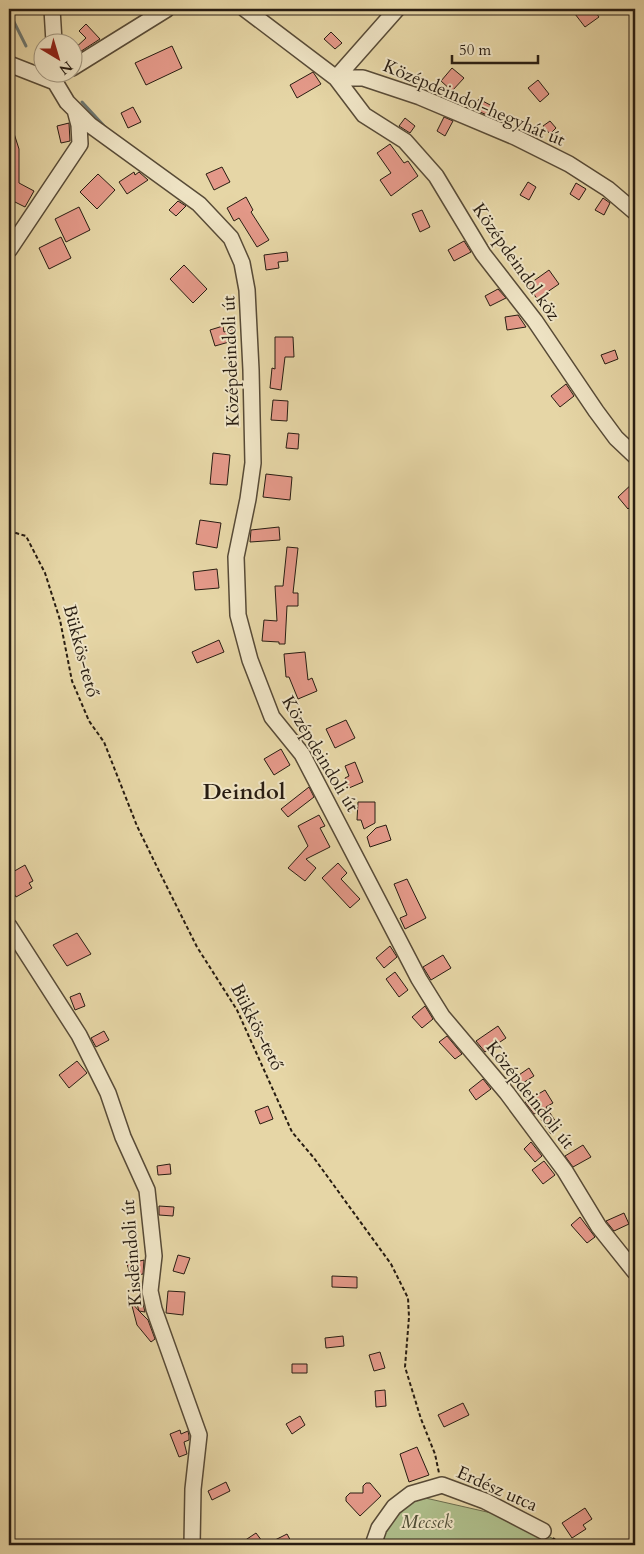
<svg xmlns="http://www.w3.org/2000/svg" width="644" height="1554" font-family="Cardo,serif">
<rect width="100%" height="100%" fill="#e6d6a6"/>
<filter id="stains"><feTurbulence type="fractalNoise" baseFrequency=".004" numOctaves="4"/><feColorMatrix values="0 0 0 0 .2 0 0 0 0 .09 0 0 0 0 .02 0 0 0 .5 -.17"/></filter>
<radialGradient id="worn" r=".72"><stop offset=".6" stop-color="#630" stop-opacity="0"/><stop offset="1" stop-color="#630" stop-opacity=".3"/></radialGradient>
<path fill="#afbf8c" stroke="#6c6e4f" d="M421,1497L509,1517L566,1545H371L385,1522Z"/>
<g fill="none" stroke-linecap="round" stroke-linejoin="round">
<path stroke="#6e7973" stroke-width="3" d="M9,12L26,46
M82,102L106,128"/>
</g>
<path fill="#e49989" stroke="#281d12" d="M583,9H593L599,17L585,27L575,14Z
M86,24L100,39L72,57V51L86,38L79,31Z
M331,32L342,43L335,49L324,39Z
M172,46L182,68L146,85L135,63Z
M452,68L464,78L452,91L441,81Z
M313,72L321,84L297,98L290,85Z
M538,80L549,94L540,102L528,88Z
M479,99L492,106L487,115L473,109Z
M133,107L141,122L128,128L121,113Z
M444,117L453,121L445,136L437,131Z
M405,118L415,126L410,133L399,126Z
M550,121L556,128L550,134L543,126Z
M69,123L70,141L61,143L57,126Z
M9,124H11L19,149V183L34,191L25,207L9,199Z
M390,144L404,163L408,161L418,176L391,196L380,180L391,173L377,153Z
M222,167L230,182L214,190L206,174Z
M134,172L135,175L139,172L148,180L127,194L119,182Z
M98,174L115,190L97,209L80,192Z
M528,182L536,187L529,200L520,195Z
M576,183L586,189L579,200L570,194Z
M246,197L253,210L251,212L269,240L257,247L239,218L234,221L227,208Z
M603,198L610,203L604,215L595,210Z
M178,201L186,206L176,216L169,210Z
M79,207L90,230L66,242L55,219Z
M422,210L430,227L420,232L412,214Z
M61,237L71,258L49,269L39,248Z
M464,241L471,252L454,261L448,250Z
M287,252L288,261L278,262L279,268L266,270L264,255Z
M184,265L207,289L193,303L170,279Z
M549,270L559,284L537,299L528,285Z
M498,289L506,298L490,306L485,296Z
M518,315L526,327L507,330L505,317Z
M223,326L224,332L233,329L236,340L215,346L210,330Z
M275,337H293L294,357H285L281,390L270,388L272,368L275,369Z
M615,350L618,359L605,364L601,355Z
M566,384L574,396L560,407L551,396Z
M273,400L288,401L287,421L271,420Z
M288,433L299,434L298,449L286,448Z
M213,453L230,455L227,485L210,484Z
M266,474L292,477L290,500L263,497Z
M635,481V502L628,509L618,497Z
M200,520L221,523L217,548L196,544Z
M279,527L280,540L250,542L251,530Z
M287,547L298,548L293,593H298V606H287L285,644H279V642L262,641L264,620L277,621L275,586H283Z
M217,569L219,588L195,590L193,572Z
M219,640L224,652L197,663L192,652Z
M305,652L308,680L312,678L317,691L298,699L289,677H286L284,654Z
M346,720L355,738L335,748L326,729Z
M281,749L290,765L274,775L264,759Z
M355,762L363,782L349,788L345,778L349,776L345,766Z
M309,787L314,797L288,817L281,809Z
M358,802H375V823L364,829L361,820H357Z
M319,815L325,826L320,828L330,847L306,859L316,868L305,881L288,868L308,846L298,826Z
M386,825L391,840L370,847L367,837L376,828Z
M338,863L347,873L341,879L360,899L350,908L322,878Z
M25,865L33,881L29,883L32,888L16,897L9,884V881L14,878L11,873Z
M407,879L426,918L405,929L400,918L407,915L394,884Z
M77,933L91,954L67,966L53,945Z
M390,946L397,957L384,968L376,958Z
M443,955L451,968L431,980L423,967Z
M395,972L408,990L399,997L386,979Z
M80,993L85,1006L75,1010L70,997Z
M425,1006L433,1019L422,1028L412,1017Z
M498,1026L506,1038L485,1052L476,1041Z
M104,1031L109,1040L96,1047L91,1038Z
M447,1036L462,1054L455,1059L439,1042Z
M77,1061L87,1073L69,1088L59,1075Z
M529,1068L534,1076L518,1086L513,1079Z
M483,1079L491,1089L476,1100L469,1090Z
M545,1090L553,1103L546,1107L560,1128L551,1134L537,1113L534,1114L525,1102Z
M268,1106L273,1119L260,1124L255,1111Z
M531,1142L542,1156L535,1162L524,1149Z
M583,1145L591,1157L573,1167L565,1156Z
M544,1161L555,1175L543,1184L532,1170Z
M170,1164L171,1174L158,1175L157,1166Z
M159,1206L174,1207L173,1216L159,1215Z
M624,1213L629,1224L614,1231L606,1221Z
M580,1217L595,1237L587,1243L571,1225Z
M178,1255L190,1258L184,1274L173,1271Z
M144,1260L143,1274L131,1277L127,1264Z
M332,1276L357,1277V1288L332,1287Z
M168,1291L185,1292L183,1315L166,1313Z
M142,1300L145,1312L139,1311L148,1320L155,1339L151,1342L137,1325L131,1302L139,1311L136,1301Z
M343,1336L344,1346L326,1348L325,1338Z
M380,1352L385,1368L374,1371L369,1355Z
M292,1364H307V1373H292Z
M385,1390L386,1406L376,1407L375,1391Z
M463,1403L469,1415L444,1427L438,1415Z
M300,1416L305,1425L292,1434L286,1424Z
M180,1430L181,1434L188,1431L189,1436V1440L184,1442L187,1454L179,1457L170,1434Z
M417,1447L429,1475L409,1482L400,1454Z
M226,1482L230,1491L212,1500L208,1491Z
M366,1483H370L381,1496L360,1516L346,1501V1497L350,1493H363V1486Z
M585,1508L592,1519L583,1525L586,1529L572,1538L562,1523Z
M256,1533L265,1545L287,1534L293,1545H238Z"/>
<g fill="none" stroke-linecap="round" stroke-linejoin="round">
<g stroke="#584b37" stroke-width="18">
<path id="minor" d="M52,9L54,42
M245,9L336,78H363L420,97L515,137L569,164L608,189L635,212
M397,9L336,78L364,115L405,141L436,176L483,254L535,321L596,411L616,438L635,456
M9,64L55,82
M72,68L167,9
M55,72V82L67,102L90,125L199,204L231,238L242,263L247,290L251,370L253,463L248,499L236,557L238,615L250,660L272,717L302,754L419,979L442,1016L507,1093L565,1171L599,1227L635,1272
M9,250L80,144L79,125L75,110
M9,926L79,1035L108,1093L123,1137L147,1190L154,1256L150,1291L154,1309L199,1435L193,1489L192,1545
M373,1545L379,1528L394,1507L411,1494L442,1485L485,1501L543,1531"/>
</g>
<path stroke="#281d12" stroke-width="2" stroke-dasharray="4 2.5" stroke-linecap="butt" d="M9,531L26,536L45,573L60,620L72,681L89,721L104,742L137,826L159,871L197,947L237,1010L292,1132L314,1158L391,1264L408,1298L409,1317L405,1367L421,1419L435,1454L439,1473
M553,1538L562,1545"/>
<use href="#minor" stroke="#efe4c5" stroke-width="15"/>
</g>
<g text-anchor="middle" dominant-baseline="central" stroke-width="4" stroke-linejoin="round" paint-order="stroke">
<g font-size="18" fill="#281d12" stroke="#efe4c5">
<text transform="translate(474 103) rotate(23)">Középdeindol-hegyhát út</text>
<text transform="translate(516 262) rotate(55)">Középdeindol köz</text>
<text transform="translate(231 361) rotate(-92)">Középdeindoli út</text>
<text transform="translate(81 651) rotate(75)">Bükkös-tető</text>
<text transform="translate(320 754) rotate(59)">Középdeindoli út</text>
<text transform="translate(257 1027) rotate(63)">Bükkös-tető</text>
<text transform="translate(530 1095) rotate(52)">Középdeindoli út</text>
<text transform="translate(132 1253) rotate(-94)">Kisdeindoli út</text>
<text transform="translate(497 1489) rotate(24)">Erdész utca</text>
</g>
<g font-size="18" font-style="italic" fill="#504e37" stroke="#efe4c5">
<text x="427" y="1522">Mecsek</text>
</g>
<g font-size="22" font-weight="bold" fill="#281d12" stroke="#efe4c5">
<text x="244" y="792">Deindol</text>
</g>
</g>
<rect width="644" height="1554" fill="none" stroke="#e6d6a6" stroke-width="30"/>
<rect x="10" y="10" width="624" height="1534" fill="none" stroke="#281d12" stroke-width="2.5"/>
<rect x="15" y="15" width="614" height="1524" fill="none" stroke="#281d12"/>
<g transform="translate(58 58) rotate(142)"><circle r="24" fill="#efe4c5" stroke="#9f947d"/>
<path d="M0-4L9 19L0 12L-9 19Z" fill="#8f2418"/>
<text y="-8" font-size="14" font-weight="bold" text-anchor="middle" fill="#281d12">N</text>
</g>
<path d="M452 55v8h86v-8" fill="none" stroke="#281d12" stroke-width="2.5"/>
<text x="459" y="55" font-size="15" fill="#281d12" stroke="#efe4c5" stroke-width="4" paint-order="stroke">50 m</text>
<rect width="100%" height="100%" filter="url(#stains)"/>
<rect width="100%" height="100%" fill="url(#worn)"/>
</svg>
